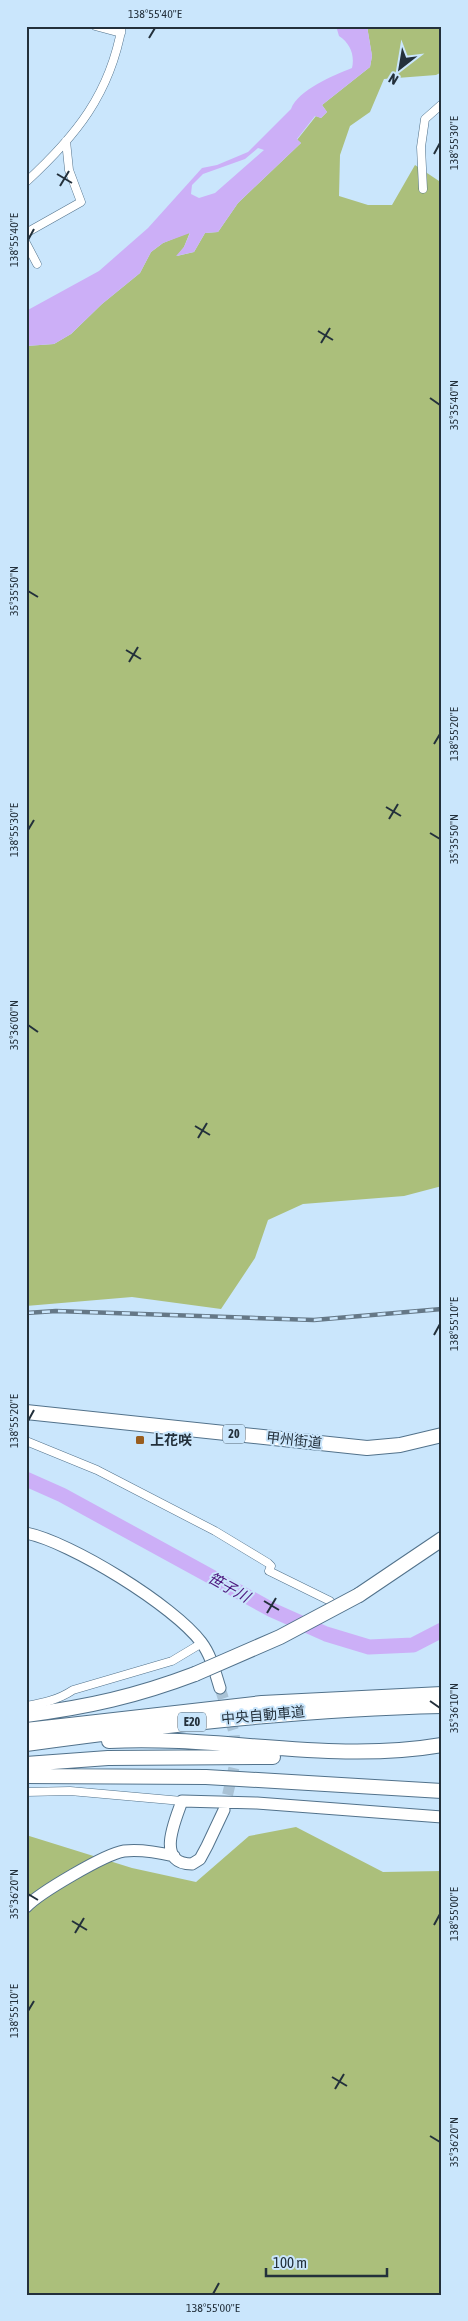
<svg xmlns="http://www.w3.org/2000/svg" width="468" height="2321" font-family="'Asap Condensed','Noto Sans JP',sans-serif">
<rect width="100%" height="100%" fill="#cae6fc"/>
<path fill="#abbf7b" d="M367,26H442V72L436,75L384,79L370,112L350,126L340,155L339,196L368,205H392L415,165L442,183V1186L404,1196L303,1204L268,1220L255,1258L221,1309L132,1297L26,1306V346L54,344L71,334L102,304L140,273L151,252L163,243L190,232L184,247L177,256L194,252L205,233L218,232L238,203L301,143L297,140L316,116L321,118L327,112L322,105L370,67L372,56Z
M296,1827L383,1872L442,1871V2295H26V1835L132,1868L196,1882L249,1836Z"/>
<path fill="#ccaff7" fill-rule="evenodd" d="M336,26H367L372,56L370,67L322,105L327,112L321,118L315,116L297,139L301,143L238,203L218,232L205,233L194,252L176,256L184,247L190,233L163,243L151,252L140,273L102,304L71,334L54,344L26,346V311L99,271L148,228L202,168L217,165L248,152L291,109C298,90 334,75 352,68C355,55 350,43 339,36ZM258,148L264,150L215,193L199,198L191,194L192,185L203,174L245,159Z"/>
<g fill="none" stroke-linecap="round" stroke-linejoin="round">
<path stroke="#ccaff7" stroke-width="15" d="M26,1479L62,1495L272,1610L326,1634L369,1647L413,1645L442,1630"/>
<path stroke="#a9c2d5" stroke-width="11" stroke-dasharray="11 5.5" stroke-linecap="butt" d="M220,1688L234,1732L236,1759L224,1810"/>
<g stroke="#52728b" stroke-width="9">
<path id="street" d="M95,26L121,33
M26,182C76,136 110,94 122,26
M423,189L421,147L425,119L442,104
M26,233L81,202L69,170L66,141
M26,243L37,264
M26,1441L97,1470L215,1531L268,1563L271,1566L269,1571L330,1601
M26,1706C43,1703 58,1700 73,1690L172,1661L202,1643
M26,1792L70,1791L182,1801"/>
</g>
<g stroke="#52728b" stroke-width="13">
<path id="secondary" d="M26,1533C71,1542 174,1606 201,1642C211,1655 215,1672 220,1688
M224,1810L207,1846L200,1859L192,1864C155,1864 175,1821 182,1801L257,1803L442,1817
M26,1907C39,1893 105,1854 124,1851C141,1849 157,1852 174,1856"/>
</g>
<g stroke="#52728b" stroke-width="16">
<path id="highway" d="M26,1412L367,1448L400,1445L442,1435
M359,1595L442,1539
M26,1715C88,1707 137,1696 195,1674
M26,1730L262,1703L442,1694
M109,1741C220,1735 331,1764 442,1745
M26,1744C165,1725 302,1709 442,1706
M26,1764L108,1758L273,1757
M26,1776L206,1777L442,1791"/>
</g>
<use href="#street" stroke="#fff" stroke-width="8"/>
<use href="#secondary" stroke="#fff" stroke-width="11"/>
<use href="#highway" stroke="#fff" stroke-width="14"/>
<g stroke="#657887" stroke-width="4.5">
<path id="rail" d="M26,1313L56,1311L314,1320L442,1309"/>
</g>
<use href="#rail" stroke="#cae6fc" stroke-width="2.5" stroke-dasharray="8" stroke-linecap="butt"/>
<g stroke="#52728b" stroke-width="16" stroke-linecap="butt">
<path id="highway-bridge" d="M195,1674L280,1637L359,1595"/>
</g>
<use href="#highway-bridge" stroke="#fff" stroke-width="14"/>
</g>
<path fill="none" stroke="#23303b" stroke-width="2" d="M149,38L155,28M434,154L440,143M57,174L72,183M60,186L69,171M28,240L34,229M318,331L333,340M321,343L330,328M430,398L440,405M28,591L38,597M126,650L141,659M129,662L138,647M434,744L440,734M386,807L401,816M389,819L398,804M28,830L34,820M430,833L440,839M28,1025L38,1032M195,1126L210,1135M198,1138L207,1123M434,1335L440,1324M28,1421L34,1410M264,1601L279,1610M267,1613L276,1598M430,1701L440,1708M28,1894L38,1900M72,1921L87,1930M434,1925L440,1914M75,1933L84,1918M28,2011L34,2001M332,2077L347,2086M335,2089L344,2074M430,2136L440,2142M213,2294L219,2283"/>
<rect fill="#995d1e" stroke="#cae6fc" stroke-width="2" x="135" y="1435" width="10" height="10" rx="2.5"/>
<g text-anchor="middle" dominant-baseline="central" stroke-width="4" stroke-linejoin="round" paint-order="stroke">
<g fill="#cae6fc" stroke="#556775" stroke-width="1">
<rect x="223" y="1424.5" width="22" height="19" rx="4"/>
<rect x="178" y="1712.5" width="28" height="19" rx="4"/>
</g>
<g font-size="12" font-weight="bold" fill="#23303b">
<text x="234" y="1434">20</text>
<text x="192" y="1722">E20</text>
</g>
<g font-size="14" font-weight="bold" fill="#23303b" stroke="#cae6fc" text-anchor="start">
<text x="150" y="1440">上花咲</text>
</g>
<g font-size="14" fill="#23303b" stroke="#cae6fc">
<text transform="translate(294 1440) rotate(6)">甲州街道</text>
<text transform="translate(263 1715) rotate(-5)">中央自動車道</text>
</g>
<g font-size="15" font-style="italic" fill="#4c167d" stroke="#cae6fc">
<text transform="translate(229 1587) rotate(29)">笹子川</text>
</g>
</g>
<rect width="468" height="2321" fill="none" stroke="#cae6fc" stroke-width="55"/>
<g transform="translate(400 68) rotate(211)" stroke="#cae6fc" stroke-width="4" paint-order="stroke">
<path d="M0-4L9 19L0 12L-9 19Z" fill="#23303b"/>
<text y="-8" font-size="14" font-weight="bold" text-anchor="middle" fill="#23303b">N</text>
</g>
<path d="M266 2268v8h121v-8" fill="none" stroke="#23303b" stroke-width="2.5"/>
<text x="273" y="2268" font-size="15" fill="#23303b" stroke="#cae6fc" stroke-width="4" paint-order="stroke">100 m</text>
<rect x="28" y="28" width="412" height="2266" fill="none" stroke="#23303b" stroke-width="2"/>
<g font-size="12" text-anchor="middle" fill="#23303b">
<text x="155" y="18">138°55'40"E</text>
<text transform="translate(454 143) rotate(-90)" y="4">138°55'30"E</text>
<text transform="translate(14 240) rotate(-90)" y="4">138°55'40"E</text>
<text transform="translate(454 405) rotate(-90)" y="4">35°35'40"N</text>
<text transform="translate(14 591) rotate(-90)" y="4">35°35'50"N</text>
<text transform="translate(454 734) rotate(-90)" y="4">138°55'20"E</text>
<text transform="translate(14 830) rotate(-90)" y="4">138°55'30"E</text>
<text transform="translate(454 839) rotate(-90)" y="4">35°35'50"N</text>
<text transform="translate(14 1025) rotate(-90)" y="4">35°36'00"N</text>
<text transform="translate(454 1324) rotate(-90)" y="4">138°55'10"E</text>
<text transform="translate(14 1421) rotate(-90)" y="4">138°55'20"E</text>
<text transform="translate(454 1708) rotate(-90)" y="4">35°36'10"N</text>
<text transform="translate(14 1894) rotate(-90)" y="4">35°36'20"N</text>
<text transform="translate(454 1914) rotate(-90)" y="4">138°55'00"E</text>
<text transform="translate(14 2011) rotate(-90)" y="4">138°55'10"E</text>
<text transform="translate(454 2142) rotate(-90)" y="4">35°36'20"N</text>
<text x="213" y="2312">138°55'00"E</text>
</g>
</svg>
